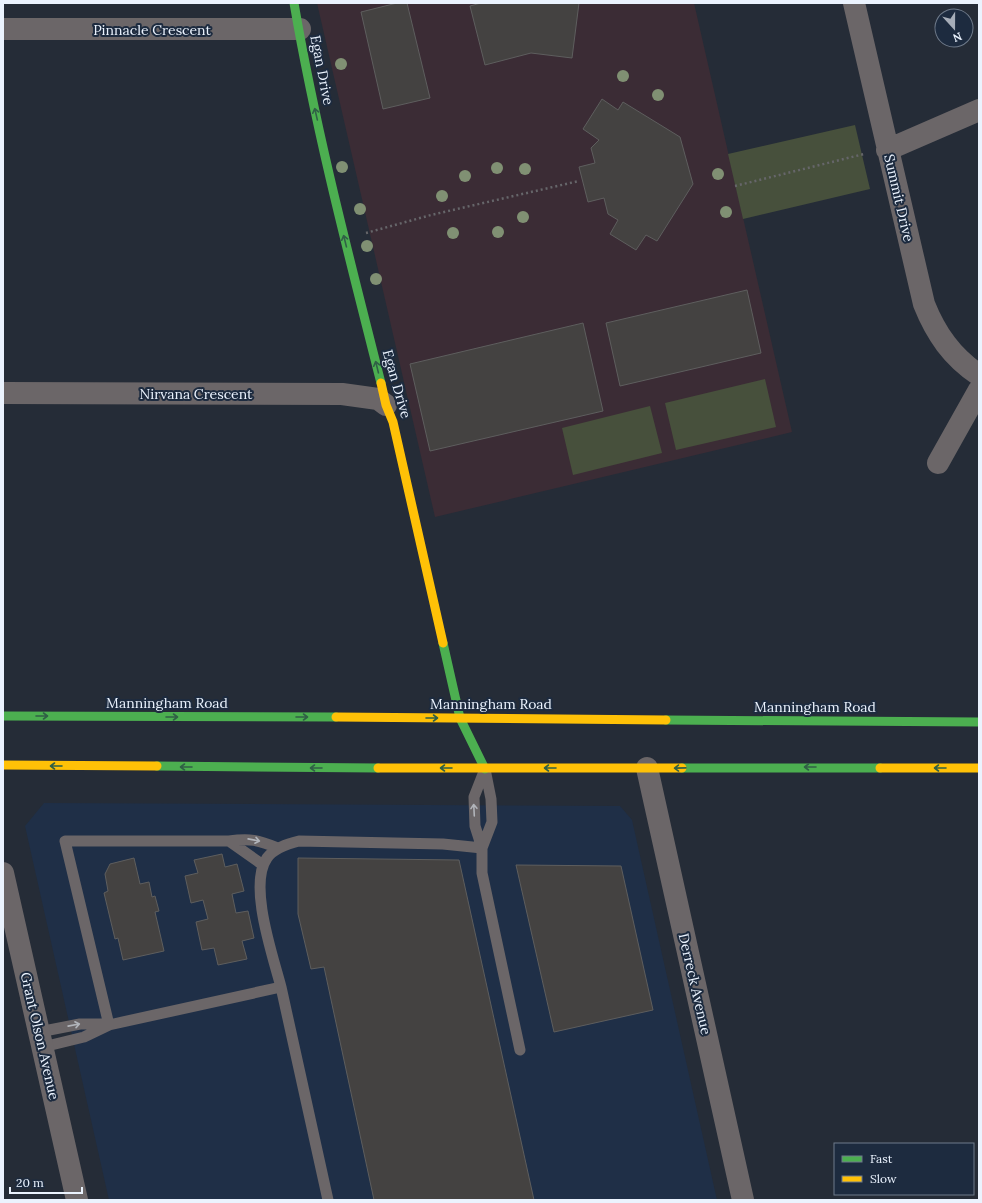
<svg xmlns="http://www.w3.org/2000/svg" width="982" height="1203" font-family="Lora,serif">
<rect width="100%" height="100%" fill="#252c37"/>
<path fill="#1f2f47" d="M44,803L620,806L632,820L717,1200H109L25,826Z"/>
<path fill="#3b2c35" d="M317,3H694L792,432L435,517Z"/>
<path fill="#47503c" d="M855,125L870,189L743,219L728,154Z
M765,379L776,427L676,450L665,403Z
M650,406L662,453L573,475L562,428Z"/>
<path fill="#444241" stroke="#5e5e5e" d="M397,3H407L430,98L383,109L361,12Z
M481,3H579L572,58L531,53L485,65L470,6Z
M602,99L618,110L623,102L680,137L693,184L657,241L646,235L636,250L610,234L618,220L608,214L604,198L588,202L579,167L595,163L591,148L599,140L583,129Z
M747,290L761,353L620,386L606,323Z
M583,323L603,411L430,451L410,364Z
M222,854L225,867L237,864L244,891L232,894L236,913L248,911L254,938L242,941L247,959L218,965L214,948L202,950L196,922L208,919L203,900L191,903L185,876L198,873L194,860Z
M134,858L140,884L149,882L152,897L155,896L159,911L155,912L164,951L123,960L118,938L115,939L104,893L108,891L105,874L110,864Z
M298,858L459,860L534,1200H374L324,967L311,969L298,914Z
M516,865L621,866L653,1010L554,1032Z"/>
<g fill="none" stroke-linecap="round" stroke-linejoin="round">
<path stroke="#66666a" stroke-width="2.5" stroke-dasharray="2 3" stroke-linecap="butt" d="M735,186L864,154
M366,233L431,215L579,181"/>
<path stroke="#6b6668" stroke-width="11" d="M485,769L491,799L492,822L482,848V873L520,1050
M229,841L263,865
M482,848L475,826L474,797L485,769
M281,987C273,956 248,885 267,858C274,848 287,844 299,841L443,844L482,848
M109,1025L65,841H229C250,838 258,840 278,848
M39,1032L80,1024H106
M43,1047L84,1037L109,1025L281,987L328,1200"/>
<path stroke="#6b6668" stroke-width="22" d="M854,3L924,304C936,334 952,357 979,375
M3,29H300
M887,150L979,110
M3,393L342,394L378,399L386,405
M938,463L979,390
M647,768L743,1200
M3,873L77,1200"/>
<path stroke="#4caf50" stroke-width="9" d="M294,3C316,131 349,257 381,383
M443,643L460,718L485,769
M3,716L336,717
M666,720L979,722
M157,766L378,768
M682,768H880"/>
<path stroke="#ffc107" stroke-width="9" d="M381,383L386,405L393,422L443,643
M336,717L666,720
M3,765L157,766
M378,768H682
M880,768H979"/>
</g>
<g fill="#809073">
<circle cx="341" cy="64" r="6"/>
<circle cx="623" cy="76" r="6"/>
<circle cx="658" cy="95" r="6"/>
<circle cx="342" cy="167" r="6"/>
<circle cx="497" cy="168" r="6"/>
<circle cx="525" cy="169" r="6"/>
<circle cx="718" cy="174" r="6"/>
<circle cx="465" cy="176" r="6"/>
<circle cx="442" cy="196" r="6"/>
<circle cx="360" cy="209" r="6"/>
<circle cx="726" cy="212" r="6"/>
<circle cx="523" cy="217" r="6"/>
<circle cx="498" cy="232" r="6"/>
<circle cx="453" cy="233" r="6"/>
<circle cx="367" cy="246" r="6"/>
<circle cx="376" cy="279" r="6"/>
</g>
<defs><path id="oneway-shaft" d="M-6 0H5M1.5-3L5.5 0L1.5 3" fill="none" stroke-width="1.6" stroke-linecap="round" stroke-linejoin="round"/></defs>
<g stroke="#306046">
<use href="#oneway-shaft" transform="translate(316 114) rotate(-103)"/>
<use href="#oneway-shaft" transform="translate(345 241) rotate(-104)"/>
<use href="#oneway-shaft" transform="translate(377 367) rotate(-104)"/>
<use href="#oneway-shaft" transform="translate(42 716)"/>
<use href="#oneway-shaft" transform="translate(172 717)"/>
<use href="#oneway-shaft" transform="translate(302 717)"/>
<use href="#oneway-shaft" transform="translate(432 718)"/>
<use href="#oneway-shaft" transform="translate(56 766) rotate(-180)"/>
<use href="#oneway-shaft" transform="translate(186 767) rotate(-180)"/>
<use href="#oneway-shaft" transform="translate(810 767) rotate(-180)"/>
<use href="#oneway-shaft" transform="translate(316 768) rotate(-180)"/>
<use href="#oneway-shaft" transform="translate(446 768) rotate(-180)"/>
<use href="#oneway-shaft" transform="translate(550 768) rotate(180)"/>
<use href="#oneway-shaft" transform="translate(680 768) rotate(179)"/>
<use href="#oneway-shaft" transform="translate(940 768) rotate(-180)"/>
</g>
<g stroke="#b1b4ba">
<use href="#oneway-shaft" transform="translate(474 810) rotate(-93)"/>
<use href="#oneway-shaft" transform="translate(254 840) rotate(11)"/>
<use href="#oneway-shaft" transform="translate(74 1025) rotate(-11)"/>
</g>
<g text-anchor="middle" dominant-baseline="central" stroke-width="4" stroke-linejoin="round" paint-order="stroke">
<g font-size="14" fill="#ebf3fe" stroke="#1d2b3f">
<text x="152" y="30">Pinnacle Crescent</text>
<text transform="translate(322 70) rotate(79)">Egan Drive</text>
<text transform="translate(899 198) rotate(77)">Summit Drive</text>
<text transform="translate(397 384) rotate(74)">Egan Drive</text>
<text x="196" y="394">Nirvana Crescent</text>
<text x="167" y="703">Manningham Road</text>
<text x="491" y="704">Manningham Road</text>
<text x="815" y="707">Manningham Road</text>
<text transform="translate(695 984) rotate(77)">Derreck Avenue</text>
<text transform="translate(40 1036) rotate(77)">Grant Olson Avenue</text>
</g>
</g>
<rect width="982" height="1203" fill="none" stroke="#ebf3fe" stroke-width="8"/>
<rect x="834" y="1143" width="140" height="52" fill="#1d2b3f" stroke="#6f7b8b"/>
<rect x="842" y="1156" width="20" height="6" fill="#4caf50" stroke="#6f7b8b"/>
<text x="870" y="1163" font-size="12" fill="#ebf3fe">Fast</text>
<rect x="842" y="1176" width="20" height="6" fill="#ffc107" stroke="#6f7b8b"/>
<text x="870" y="1183" font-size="12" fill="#ebf3fe">Slow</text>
<g transform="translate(954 28) rotate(159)"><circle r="19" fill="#1d2b3f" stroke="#6f7b8b"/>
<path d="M0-3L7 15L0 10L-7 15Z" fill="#a6adb8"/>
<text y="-6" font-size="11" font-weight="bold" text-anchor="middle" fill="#ebf3fe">N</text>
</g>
<path d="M10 1187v6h72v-6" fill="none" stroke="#ebf3fe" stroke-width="2"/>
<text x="16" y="1187" font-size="12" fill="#ebf3fe" stroke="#1d2b3f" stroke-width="3" paint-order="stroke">20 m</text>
</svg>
